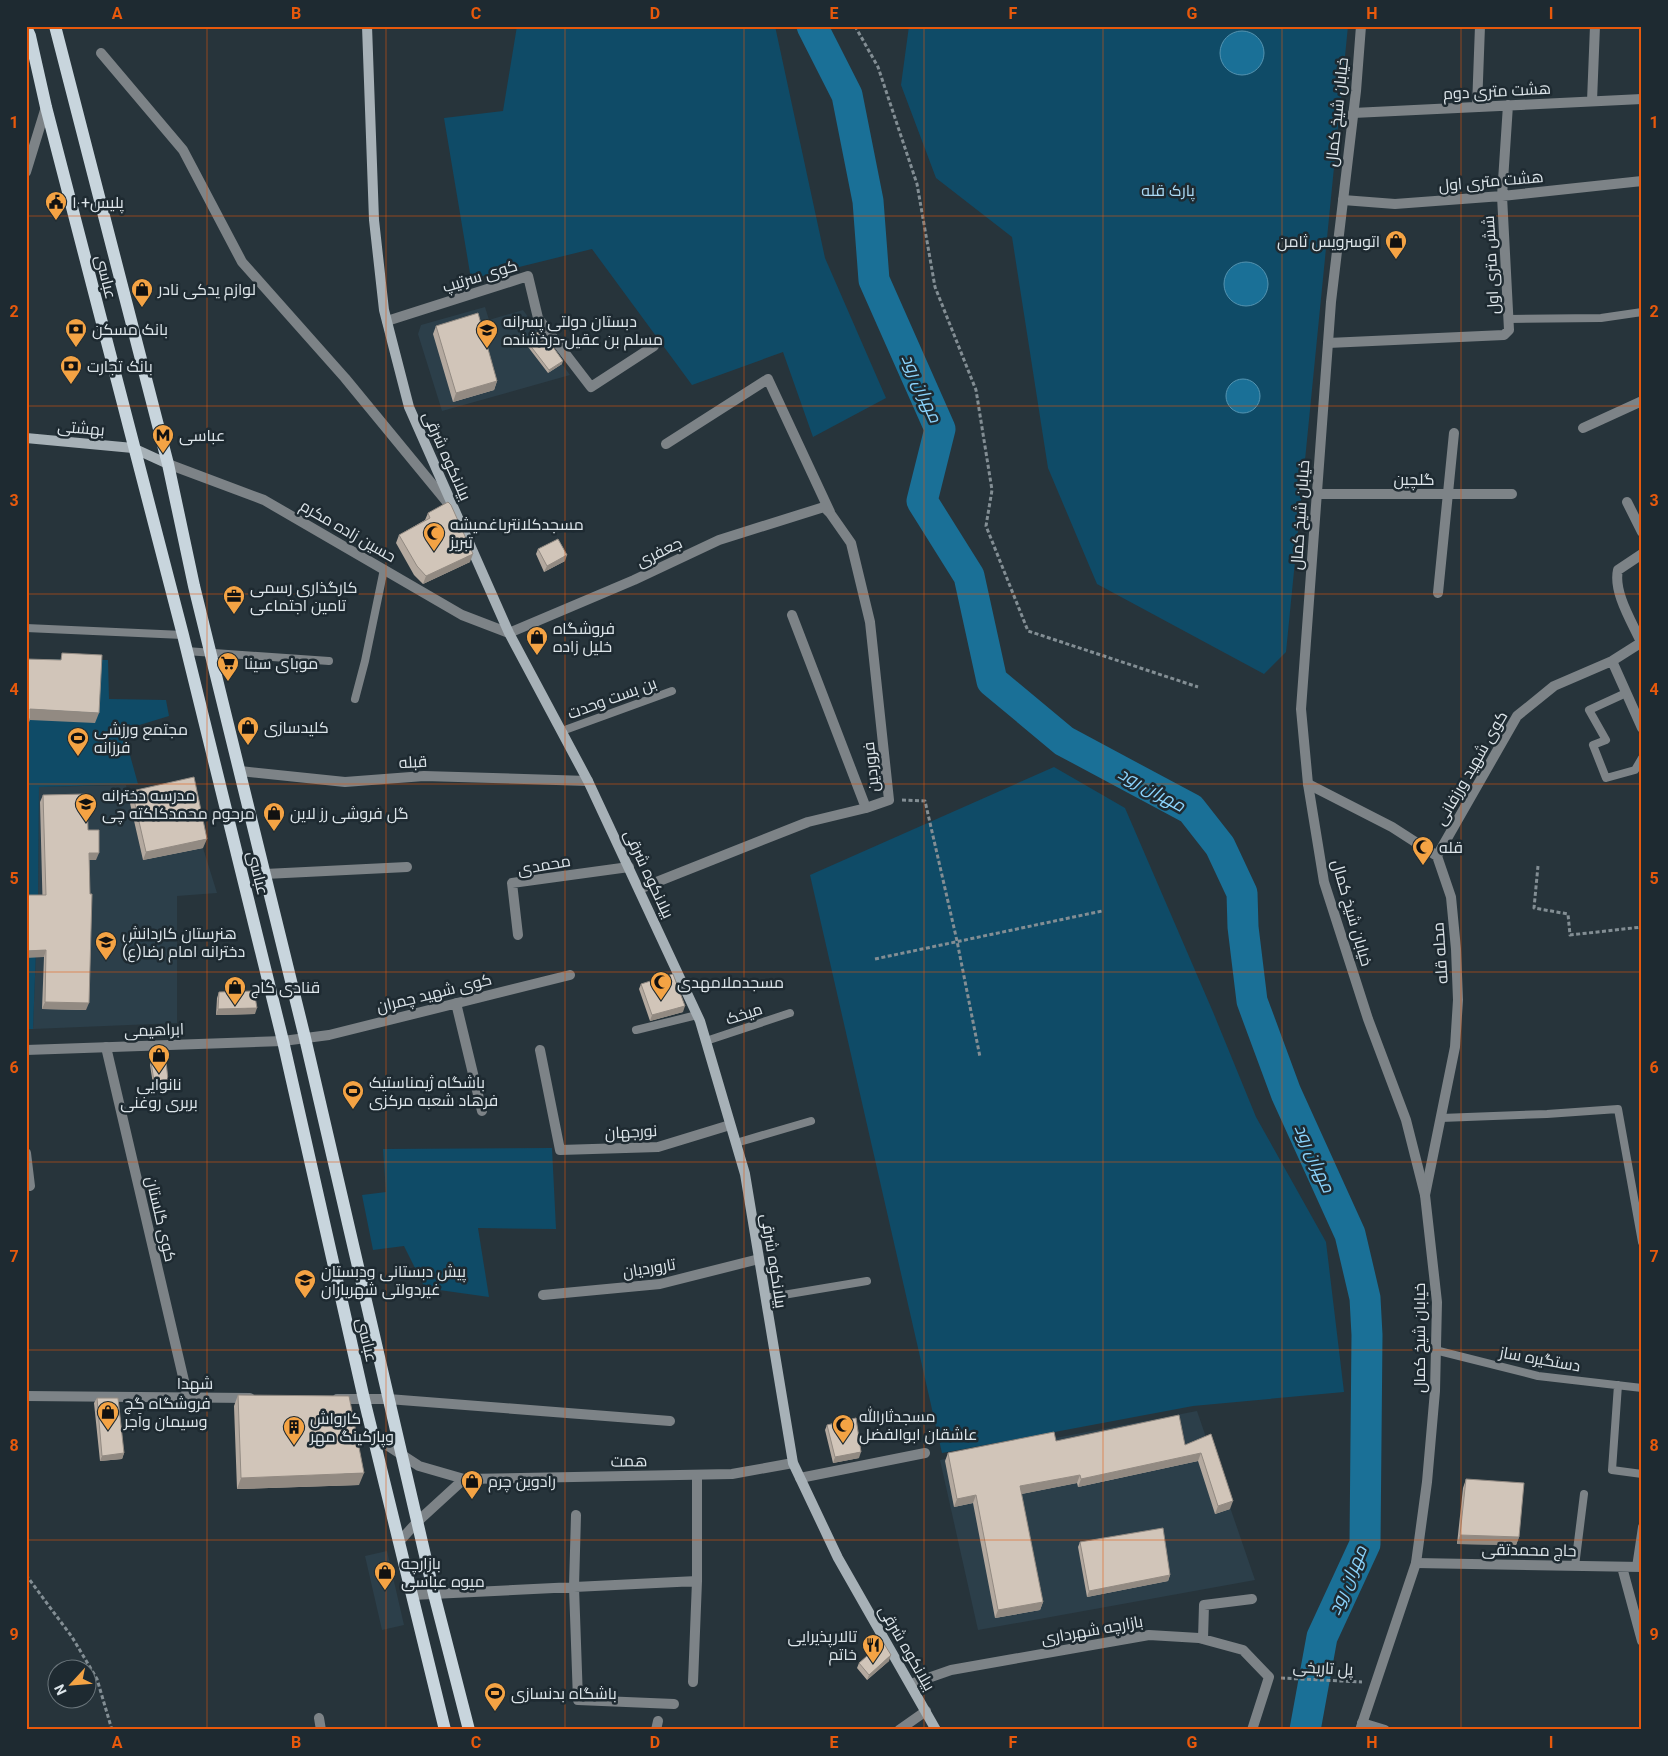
<svg xmlns="http://www.w3.org/2000/svg" width="1668" height="1756" font-family="Roboto,Cairo,sans-serif">
<rect width="100%" height="100%" fill="#27343b"/>
<path fill="#2c3f4a" d="M485,307L489,320L523,310L570,375L442,411L418,334L421,325Z
M126,785L143,860L203,848L217,893L177,896V1023L33,1029L38,898L39,787Z
M1197,1411L1255,1580L978,1630L940,1460Z
M387,1551L404,1625L382,1630L365,1556Z"/>
<path fill="#0f4b67" d="M517,26H775L825,258L886,398L813,437L783,352L692,385L592,249L471,279L444,118L503,111Z
M909,26H1348L1286,652L1264,674L1097,584L1048,468L1012,237L936,178L901,85Z
M26,659L108,660L109,699L166,700L169,716L123,730L138,784L39,787L38,898L33,1029H26Z
M1054,767L1125,808L1213,1012L1256,1117L1326,1242L1344,1392L1193,1406L942,1453L810,875Z
M552,1148L556,1229L478,1228L489,1297L425,1288L404,1246L373,1250L362,1195L386,1192L383,1149Z"/>
<path fill="#1a7097" stroke="#5493b0" d="M1220 53a22 22 0 1 1 44 0a22 22 0 1 1-44 0Z
M1224 284a22 22 0 1 1 44 0a22 22 0 1 1-44 0Z
M1226 396a17 17 0 1 1 34 0a17 17 0 1 1-34 0Z"/>
<g fill="none" stroke-linecap="round" stroke-linejoin="round">
<path stroke="#1a7097" stroke-width="31" d="M812,26L847,95L868,201L874,280L940,429L922,501L969,576L992,681L1064,741L1191,809L1220,846L1242,893L1243,927L1252,1001L1286,1093L1350,1234L1365,1298L1367,1335L1365,1544L1322,1637L1305,1730"/>
<path stroke="#838e94" stroke-width="3" stroke-dasharray="4 2.5" stroke-linecap="butt" d="M855,26L878,67L917,184L935,287L976,390L992,490L986,526L1028,631L1198,687
M902,800L925,801L957,941L980,1057
M1538,866L1534,908L1568,914L1570,935L1642,927
M875,959L1102,911
M26,1575L72,1637L97,1679L112,1730
M1281,1678L1362,1682"/>
<path stroke="#7d8387" stroke-width="8" d="M1508,319L1601,318L1642,312
M26,628L183,635
M186,651L329,661
M1626,693L1589,710L1606,740L1593,745L1606,778L1635,770L1642,758
M355,699L365,661L384,569
M562,731L672,691
M636,1030L697,1015
M706,1041L790,1013
M1441,1118L1547,1114L1618,1109L1642,1242
M736,1143L811,1121
M765,1298L867,1281
M1435,1350L1538,1376L1642,1388
M1618,1385L1612,1470L1642,1474
M1575,1566L1584,1494
M1636,1567L1642,1527"/>
<path stroke="#7d8387" stroke-width="10" d="M101,53L183,150L242,262L345,378L451,507
M1592,101L1595,26
M1477,107L1480,26
M1353,113L1642,99
M26,172L46,107
M1343,200L1395,204L1502,196L1642,181
M387,321L528,276L538,318L591,387L654,346
M1328,343L1504,335L1509,330L1502,196L1508,105
M1583,428L1642,401
M666,444L768,379L830,512
M168,464L264,500L462,615L509,633L634,580L719,540L824,507L830,513L851,543L870,622L889,800L866,808L808,822L639,889
M1316,494H1512
M1627,502L1642,532
M1438,593L1454,433
M792,615L866,808
M1641,642C1632,622 1613,592 1618,570L1642,554
M1612,661L1642,728
M240,771L345,782L424,776L588,781
M1308,784L1392,827L1437,856L1451,897L1456,949L1458,1000L1455,1047L1425,1195
M1437,856L1517,716L1554,686L1612,661L1642,642
M265,874L407,867
M518,935L512,883L629,867
M456,1003L482,1111
M283,1041L329,1035L570,975
M106,1047L188,1398
M540,1050L560,1150L658,1147L730,1125
M26,1153L30,1186
M543,1295L660,1284L759,1259
M26,1396L250,1398
M337,1399H388L670,1421
M800,1478L925,1453
M576,1515L574,1587L578,1700L674,1704
M1416,1563L1642,1567
M1622,1567L1642,1641
M412,1595L697,1581
M1203,1639L1204,1605L1252,1599
M693,1682L697,1581V1475
M911,1684L951,1670L1149,1635L1199,1638L1243,1650L1269,1677L1252,1730
M319,1718L321,1730
M1362,1723L1385,1730
M656,1730L658,1721
M899,1730L926,1711"/>
<path stroke="#7d8387" stroke-width="10" d="M26,1050L283,1041
M373,1436L419,1466L464,1479L732,1474L793,1463
M399,1542L417,1522L464,1479
M1360,1730L1416,1563L1427,1482L1435,1391L1437,1302L1425,1195L1406,1120L1368,1019L1324,882L1308,784L1301,709L1331,302L1356,91L1361,26"/>
<path stroke="#a7b1b7" stroke-width="10" d="M367,26L374,220L384,310L409,407L509,633L588,781L700,1021L745,1174L793,1463L838,1558L936,1730
M26,438L133,448L168,464"/>
<path stroke="#c8d5dd" stroke-width="12" d="M55,26L168,464L194,586L305,1038L434,1594L469,1730
M26,27L30,36L46,107L183,635L283,1041L364,1399L445,1730"/>
</g>
<path fill="#b4a99f" d="M436,326L497,381L494,390L453,402L433,334Z
M526,340L562,364L548,373L525,343Z
M428,513L470,562L423,584L414,575L396,543L399,535L425,520Z
M538,549L565,561L544,572L536,554Z
M132,791L203,848L143,860L129,799Z
M43,795L88,830L96,860H89L86,1010L42,1009L44,957L40,802Z
M641,984L683,1012L650,1021L639,989Z
M219,992L255,1014L216,1015L217,998Z
M151,1062L168,1080L167,1083L153,1084L150,1065Z
M238,1395L359,1485L237,1489L234,1406Z
M97,1398L124,1453L122,1459L100,1461L94,1403Z
M827,1425L859,1458L833,1463L825,1430Z
M1211,1434L1230,1509L1215,1514L1198,1461L1078,1487L1077,1483L1021,1494L1043,1602L1040,1610L995,1618L973,1503L954,1507L945,1461L948,1453L1056,1441L1185,1445Z
M1466,1479L1519,1537L1516,1545L1457,1544L1463,1488Z
M1080,1542L1170,1575L1168,1581L1087,1597L1078,1547Z
M889,1661L867,1680L857,1668L859,1663Z"/>
<path fill="#928a82" d="M563,361L562,364L548,373L549,370Z
M497,381L494,390L453,402L456,393Z
M473,554L470,562L423,584L426,576Z
M567,555L565,561L544,572L547,566Z
M30,709L99,713L95,723L30,720L26,729V719Z
M207,839L203,848L143,860L146,852Z
M89,853H99L96,860H86Z
M46,950L44,957L26,958V951Z
M45,1002L89,1003L86,1010L42,1009Z
M685,1006L683,1012L650,1021L652,1015Z
M257,1008L255,1014L216,1015L218,1009Z
M168,1080L167,1083L153,1084L154,1081Z
M861,1452L859,1458L833,1463L835,1457Z
M124,1453L122,1459L100,1461L102,1456Z
M1201,1453L1198,1461L1078,1487L1081,1479Z
M364,1473L359,1485L237,1489L241,1478Z
M1080,1475L1077,1483L1017,1495L1020,1486Z
M976,1495L973,1503L954,1507L957,1499Z
M1233,1501L1230,1509L1215,1514L1218,1506Z
M1460,1535L1519,1537L1516,1545L1457,1544Z
M1170,1575L1168,1581L1087,1597L1089,1591Z
M1043,1602L1040,1610L995,1618L998,1610Z
M891,1655L889,1661L867,1680L869,1675Z"/>
<path fill="#d1c5b9" stroke="#928a82" d="M478,313L497,381L456,393L436,326Z
M541,330L563,361L549,370L526,340Z
M448,502L451,505L473,554L426,576L417,566L399,535L430,518L428,513Z
M558,539L567,555L547,566L538,549Z
M62,653L102,655L99,713L30,709V719H26V659L61,660Z
M194,777L207,839L146,852L132,791Z
M87,794L88,830H99V853H89L90,894H92L89,1003L45,1002L46,950L26,951V895H46L43,795Z
M673,974L685,1006L652,1015L641,984Z
M254,991L257,1008L218,1009L219,992Z
M166,1061L168,1080L154,1081L151,1062Z
M238,1395L349,1396L364,1473L241,1478Z
M97,1398H118L124,1453L102,1456Z
M1179,1415L1185,1445L1211,1434L1233,1501L1218,1506L1201,1453L1081,1479L1080,1475L1020,1486L1043,1602L998,1610L976,1495L957,1499L948,1453L1054,1432L1056,1441Z
M856,1418L861,1452L835,1457L827,1425Z
M1466,1479L1524,1483L1519,1537L1460,1535Z
M1163,1528L1170,1575L1089,1591L1080,1542Z
M883,1642L891,1655L869,1675L859,1663Z"/>
<path fill="none" stroke="#e8590c" stroke-width="1" stroke-opacity="0.55" d="M207,26V1730M386,26V1730M565,26V1730M744,26V1730M924,26V1730M1103,26V1730M1282,26V1730M1461,26V1730M26,216H1642M26,406H1642M26,594H1642M26,784H1642M26,972H1642M26,1162H1642M26,1350H1642M26,1540H1642"/>
<defs>
<g id="civic-pin" transform="scale(1.125)"><path d="M0 17L-7.5 6A9.5 9.5 0 1 1 7.5 6Z" fill="#f4a344" stroke="#1e2a31"/><path d="M-.6-6.5H3V-4.5H.6V-3L4-1V1h2V6H-6V1h2V-1L-.6-3ZM-1.2 2.5V6h2.4V2.5Z" fill="#111"/></g>
<g id="shop-pin" transform="scale(1.125)"><path d="M0 17L-7.5 6A9.5 9.5 0 1 1 7.5 6Z" fill="#f4a344" stroke="#1e2a31"/><path d="M-5-2.5h2.3a2.7 3.5 0 0 1 5.4 0H5L5.5 6h-11ZM-1.5-2.5h3a1.5 2.3 0 0 0-3 0Z" fill="#111"/></g>
<g id="bank-pin" transform="scale(1.125)"><path d="M0 17L-7.5 6A9.5 9.5 0 1 1 7.5 6Z" fill="#f4a344" stroke="#1e2a31"/><path d="M-6-4H6V4H-6ZM0-2.3a2.3 2.3 0 1 0 0 4.6a2.3 2.3 0 1 0 0-4.6Z" fill="#111"/></g>
<g id="school-pin" transform="scale(1.125)"><path d="M0 17L-7.5 6A9.5 9.5 0 1 1 7.5 6Z" fill="#f4a344" stroke="#1e2a31"/><path d="M0-5L7-2L0 1L-7-2ZM-4 1L0 2.5L4 1V4Q0 6-4 4Z" fill="#111"/></g>
<g id="metro-pin" transform="scale(1.125)"><path d="M0 17L-7.5 6A9.5 9.5 0 1 1 7.5 6Z" fill="#f4a344" stroke="#1e2a31"/><path d="M-5.5 5V-5H-3L0 0L3-5H5.5V5H3V-.5L0 4L-3-.5V5Z" fill="#111"/></g>
<g id="mosque-pin" transform="scale(1.125)"><path d="M0 17L-7.5 6A9.5 9.5 0 1 1 7.5 6Z" fill="#f4a344" stroke="#1e2a31"/><path d="M3.5-4.9A6 6 0 1 0 3.5 4.9A5 5 0 1 1 3.5-4.9Z" fill="#111"/></g>
<g id="office-pin" transform="scale(1.125)"><path d="M0 17L-7.5 6A9.5 9.5 0 1 1 7.5 6Z" fill="#f4a344" stroke="#1e2a31"/><path d="M-6-3h4V-5.5h4V-3h4V5H-6ZM-1-4.5V-3h2v-1.5ZM-6 0V1H6V0Z" fill="#111"/></g>
<g id="supermarket-pin" transform="scale(1.125)"><path d="M0 17L-7.5 6A9.5 9.5 0 1 1 7.5 6Z" fill="#f4a344" stroke="#1e2a31"/><path d="M-6-5.5h2.5l.6 2H6L4.5 2H-2.5L-4.4-4H-6ZM-1.5 3.2a1.3 1.3 0 1 0 .1 0ZM3 3.2a1.3 1.3 0 1 0 .1 0Z" fill="#111"/></g>
<g id="stadium-pin" transform="scale(1.125)"><path d="M0 17L-7.5 6A9.5 9.5 0 1 1 7.5 6Z" fill="#f4a344" stroke="#1e2a31"/><path d="M0-5a6.5 5 0 1 0 0 10a6.5 5 0 1 0 0-10ZM-3.5-1.8h7v3.6h-7Z" fill="#111"/></g>
<g id="building-pin" transform="scale(1.125)"><path d="M0 17L-7.5 6A9.5 9.5 0 1 1 7.5 6Z" fill="#f4a344" stroke="#1e2a31"/><path d="M-4-6H4V6H1V3H-1V6H-4ZM-2.5-4.3h1.7v1.8h-1.7ZM.8-4.3h1.7v1.8H.8ZM-2.5-1h1.7V.8h-1.7ZM.8-1h1.7V.8H.8Z" fill="#111"/></g>
<g id="restaurant-pin" transform="scale(1.125)"><path d="M0 17L-7.5 6A9.5 9.5 0 1 1 7.5 6Z" fill="#f4a344" stroke="#1e2a31"/><path d="M-5-6h1v4h1v-4h1v4h1v-4h1v5L-1.5 .5V6h-2V.5L-5-1ZM5-6V6H3V1.5H1.5Q1.5-4 5-6Z" fill="#111"/></g>
</defs>
<g fill-rule="evenodd">
<use href="#civic-pin" x="56" y="202"/>
<use href="#shop-pin" x="1396" y="241"/>
<use href="#shop-pin" x="142" y="289"/>
<use href="#bank-pin" x="76" y="329"/>
<use href="#school-pin" x="487" y="330"/>
<use href="#bank-pin" x="71" y="366"/>
<use href="#metro-pin" x="163" y="435"/>
<use href="#mosque-pin" x="434" y="533"/>
<use href="#office-pin" x="234" y="596"/>
<use href="#shop-pin" x="537" y="637"/>
<use href="#supermarket-pin" x="228" y="663"/>
<use href="#shop-pin" x="248" y="727"/>
<use href="#stadium-pin" x="78" y="738"/>
<use href="#school-pin" x="86" y="804"/>
<use href="#shop-pin" x="274" y="813"/>
<use href="#mosque-pin" x="1423" y="847"/>
<use href="#school-pin" x="106" y="942"/>
<use href="#mosque-pin" x="661" y="982"/>
<use href="#shop-pin" x="235" y="987"/>
<use href="#shop-pin" x="159" y="1055"/>
<use href="#stadium-pin" x="353" y="1091"/>
<use href="#school-pin" x="305" y="1280"/>
<use href="#shop-pin" x="108" y="1412"/>
<use href="#mosque-pin" x="843" y="1425"/>
<use href="#building-pin" x="294" y="1427"/>
<use href="#shop-pin" x="472" y="1481"/>
<use href="#shop-pin" x="385" y="1572"/>
<use href="#restaurant-pin" x="873" y="1645"/>
<use href="#stadium-pin" x="495" y="1693"/>
</g>
<g text-anchor="middle" dominant-baseline="central" stroke-width="5" stroke-linejoin="round" paint-order="stroke">
<g font-size="16" fill="#dde5ea" stroke="#1e2a31">
<text transform="translate(1497 91) rotate(-3)">هشت متری دوم</text>
<text transform="translate(1337 112) rotate(-84)">خیابان شیخ کمال</text>
<text transform="translate(1491 181) rotate(-5)">هشت متری اول</text>
<text transform="translate(1491 265) rotate(-93)">شش متری اول</text>
<text transform="translate(480 276) rotate(-17)">کوی سرتیپ</text>
<text transform="translate(106 277) rotate(76)">عباسى</text>
<text transform="translate(81 428) rotate(5)">بهشتی</text>
<text transform="translate(447 456) rotate(66)">بیلانکوه شرقی</text>
<text x="1414" y="479">گلچین</text>
<text transform="translate(1300 515) rotate(-86)">خیابان شیخ کمال</text>
<text transform="translate(348 531) rotate(30)">حسین زاده مکرم</text>
<text transform="translate(659 552) rotate(-25)">جعفری</text>
<text transform="translate(612 698) rotate(-20)">بن بست وحدت</text>
<text transform="translate(413 762) rotate(-3)">قبله</text>
<text transform="translate(871 767) rotate(-96)">فروردین</text>
<text transform="translate(1471 768) rotate(-60)">کوی شهید ورزفانی</text>
<text transform="translate(544 865) rotate(-10)">محمدی</text>
<text transform="translate(258 873) rotate(76)">عباسى</text>
<text transform="translate(649 874) rotate(65)">بیلانکوه شرقی</text>
<text transform="translate(1352 913) rotate(74)">خیابان شیخ کمال</text>
<text transform="translate(1440 953) rotate(-94)">محله قله</text>
<text transform="translate(434 993) rotate(-14)">کوی شهید چمران</text>
<text transform="translate(744 1014) rotate(-18)">میخک</text>
<text transform="translate(154 1030) rotate(-2)">ابراهیمی</text>
<text transform="translate(631 1132) rotate(-3)">نورجهان</text>
<text transform="translate(161 1219) rotate(77)">کوی گلستان</text>
<text transform="translate(774 1261) rotate(81)">بیلانکوه شرقی</text>
<text transform="translate(649 1268) rotate(-9)">تاروردیان</text>
<text transform="translate(1419 1338) rotate(-90)">خیابان شیخ کمال</text>
<text transform="translate(367 1340) rotate(77)">عباسى</text>
<text transform="translate(1540 1359) rotate(10)">دستگیره ساز</text>
<text x="195" y="1383">شهدا</text>
<text transform="translate(629 1461) rotate(-1)">همت</text>
<text transform="translate(1529 1550) rotate(1)">حاج محمدتقی</text>
<text transform="translate(1092 1630) rotate(-10)">بازارچه شهرداری</text>
<text transform="translate(907 1648) rotate(60)">بیلانکوه شرقی</text>
<text transform="translate(1323 1668) rotate(3)">پل تاریخی</text>
</g>
<g font-size="16" fill="#abdaf5" stroke="#1e2a31">
<text x="1168" y="190">پارک قله</text>
</g>
<g font-size="16" fill="#dde5ea" stroke="#1e2a31" text-anchor="start">
<text x="72" y="202">پلیس+۱۰</text>
<text x="1380" y="241" text-anchor="end">اتوسرویس ثامن</text>
<text x="158" y="289">لوازم یدکی نادر</text>
<text x="503" y="321">دبستان دولتی پسرانه<tspan x="503" dy="18">مسلم بن عقیل-درخشنده</tspan></text>
<text x="92" y="329">بانک مسکن</text>
<text x="87" y="366">بانک تجارت</text>
<text x="179" y="435">عباسی</text>
<text x="450" y="524">مسجدکلانترباغمیشه<tspan x="450" dy="18">تبریز</tspan></text>
<text x="250" y="587">کارگذاری رسمی<tspan x="250" dy="18">تامین اجتماعی</tspan></text>
<text x="553" y="628">فروشگاه<tspan x="553" dy="18">خلیل زاده</tspan></text>
<text x="244" y="663">موبای سینا</text>
<text x="264" y="727">کلیدسازی</text>
<text x="94" y="729">مجتمع ورزشی<tspan x="94" dy="18">فرزانه</tspan></text>
<text x="102" y="795">مدرسه دخترانه<tspan x="102" dy="18">مرحوم محمدکلکته چی</tspan></text>
<text x="290" y="813">گل فروشی رز لاین</text>
<text x="1439" y="847">قله</text>
<text x="122" y="933">هنرستان کاردانش<tspan x="122" dy="18">دخترانه امام رضا(ع)</tspan></text>
<text x="677" y="982">مسجدملامهدی</text>
<text x="251" y="987">قنادی کاج</text>
<text x="369" y="1082">باشگاه ژیمناستیک<tspan x="369" dy="18">فرهاد شعبه مرکزی</tspan></text>
<text x="159" y="1084" text-anchor="middle">نانوایی<tspan x="159" dy="18">بربری روغنی</tspan></text>
<text x="321" y="1271">پیش دبستانی ودبستان<tspan x="321" dy="18">غیردولتی شهریاران</tspan></text>
<text x="124" y="1403">فروشگاه گچ<tspan x="124" dy="18">وسیمان وآجر</tspan></text>
<text x="859" y="1416">مسجدثارالله<tspan x="859" dy="18">عاشقان ابوالفضل</tspan></text>
<text x="310" y="1418">کارواش<tspan x="310" dy="18">وپارکینگ مهر</tspan></text>
<text x="488" y="1481">رادوین چرم</text>
<text x="401" y="1563">بازارچه<tspan x="401" dy="18">میوه عباسی</tspan></text>
<text x="857" y="1636" text-anchor="end">تالارپذیرایی<tspan x="857" dy="18">خاتم</tspan></text>
<text x="511" y="1693">باشگاه بدنسازی</text>
</g>
<g font-size="18" font-style="italic" fill="#8bd3fc" stroke="#1e2a31">
<text transform="translate(922 388) rotate(66)">مهران رود</text>
<text transform="translate(1152 789) rotate(29)">مهران رود</text>
<text transform="translate(1315 1158) rotate(66)">مهران رود</text>
<text transform="translate(1347 1580) rotate(-67)">مهران رود</text>
</g>
</g>
<rect width="1668" height="1756" fill="none" stroke="#1e2a31" stroke-width="55"/>
<g transform="translate(72 1684) rotate(244)"><circle r="24" fill="#1e2a31" stroke="#6a757b"/>
<path d="M0-4L9 19L0 12L-9 19Z" fill="#f4a344"/>
<text y="-8" font-size="14" font-weight="bold" text-anchor="middle" fill="#dde5ea">N</text>
</g>
<rect x="28" y="28" width="1612" height="1700" fill="none" stroke="#e8590c" stroke-width="2"/>
<g font-size="16" text-anchor="middle" font-weight="bold" fill="#e8590c">
<text x="117" y="19">A</text>
<text x="296" y="19">B</text>
<text x="476" y="19">C</text>
<text x="655" y="19">D</text>
<text x="834" y="19">E</text>
<text x="1013" y="19">F</text>
<text x="1192" y="19">G</text>
<text x="1372" y="19">H</text>
<text x="1551" y="19">I</text>
<text x="14" y="128">1</text>
<text x="1654" y="128">1</text>
<text x="14" y="317">2</text>
<text x="1654" y="317">2</text>
<text x="14" y="506">3</text>
<text x="1654" y="506">3</text>
<text x="14" y="695">4</text>
<text x="1654" y="695">4</text>
<text x="14" y="884">5</text>
<text x="1654" y="884">5</text>
<text x="14" y="1073">6</text>
<text x="1654" y="1073">6</text>
<text x="14" y="1262">7</text>
<text x="1654" y="1262">7</text>
<text x="14" y="1451">8</text>
<text x="1654" y="1451">8</text>
<text x="14" y="1640">9</text>
<text x="1654" y="1640">9</text>
<text x="117" y="1748">A</text>
<text x="296" y="1748">B</text>
<text x="476" y="1748">C</text>
<text x="655" y="1748">D</text>
<text x="834" y="1748">E</text>
<text x="1013" y="1748">F</text>
<text x="1192" y="1748">G</text>
<text x="1372" y="1748">H</text>
<text x="1551" y="1748">I</text>
</g>
</svg>
